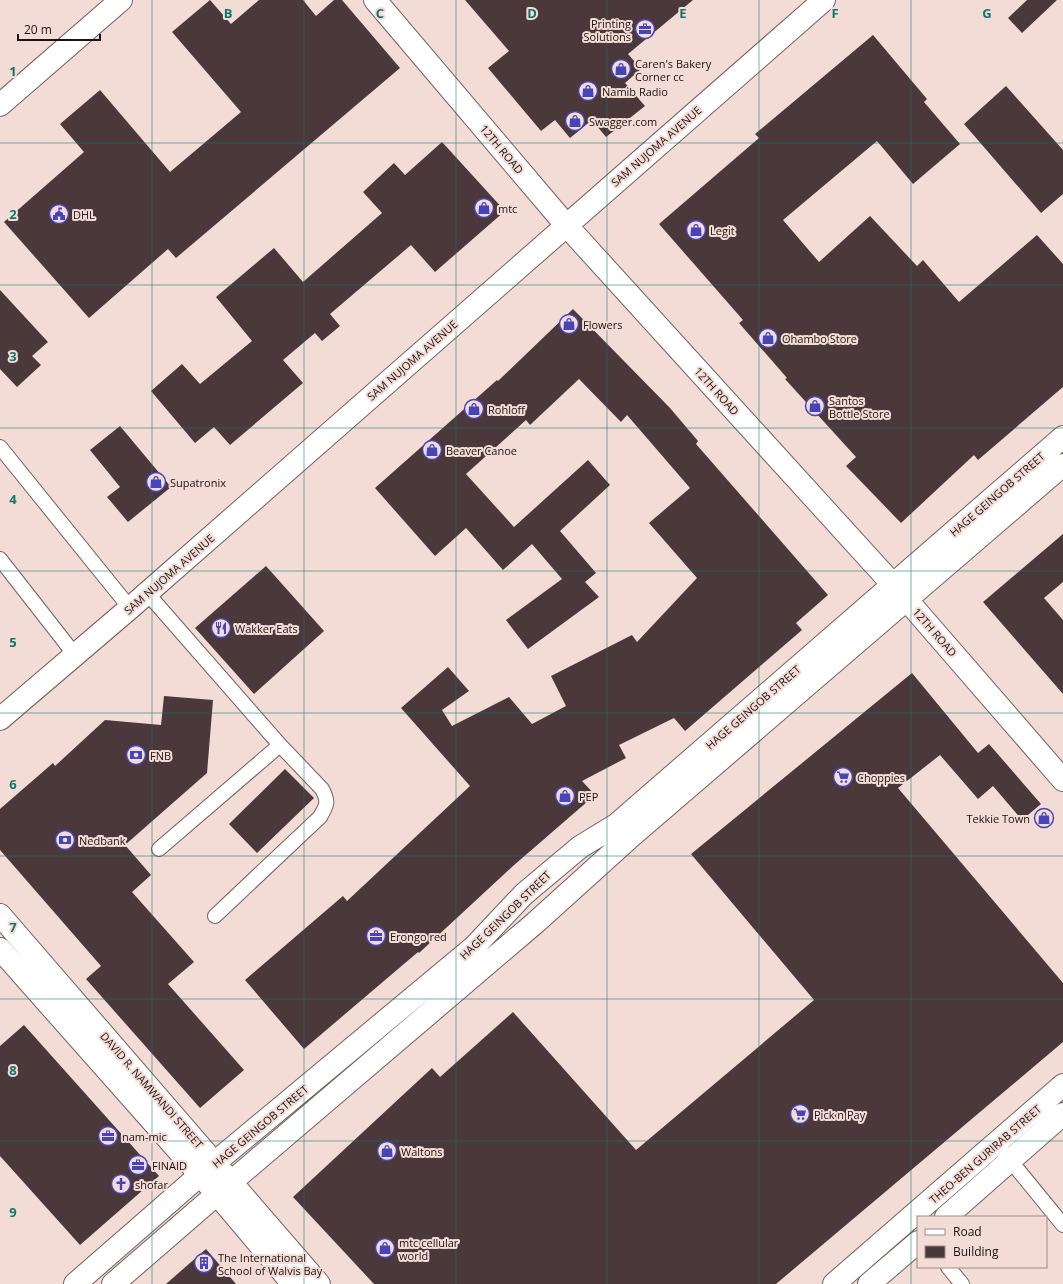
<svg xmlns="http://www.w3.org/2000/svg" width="1063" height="1284" font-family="'Open Sans',sans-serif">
<rect width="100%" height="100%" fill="#f3dcd6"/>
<path fill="#4b383a" d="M210,0L231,24L259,0H303L316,16L334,0H342L400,68L176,258L168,249L89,318L4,222L84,152L60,124L100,90L170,172L241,112L172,32Z
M465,0H693L628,54L641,69L625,83L645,106L606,137L592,120L570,138L555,120L541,131L488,68L509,51Z
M1027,0H1057L1022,33L1008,18Z
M873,35L927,99L924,102L960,144L913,184L877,141L783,220L819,262L870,216L917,266L923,260L959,302L1037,235L1063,264V387L978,460L974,455L901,523L846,466L856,457L785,379L787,378L739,323L743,320L659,224L759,138L755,134Z
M1006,86L1063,150V194L1041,213L964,124Z
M442,142L505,211L435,272L411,245L330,314L340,326L322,341L315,333L283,360L303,383L230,445L214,427L195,443L151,391L182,364L200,384L252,341L216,297L274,248L303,282L382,213L363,192L394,163L405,175Z
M0,290L48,342L32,356L41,365L17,387L0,369Z
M573,309L670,408L698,441L696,444L828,595L796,623L802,630L685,731L674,718L619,745L626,758L582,781L595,795L513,866L419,953L418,952L304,1049L245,980L343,896L347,901L470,786L401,708L448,667L469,691L442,710L452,726L509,697L532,724L566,706L551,676L632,635L637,642L697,578L649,523L690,488L627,415L621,422L579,379L530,425L526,420L466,474L514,527L588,460L610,485L560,531L596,573L585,582L599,597L528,649L506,620L562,579L532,544L503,570L466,528L435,556L375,488L497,380L498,381Z
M120,426L171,487L128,522L107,497L120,487L90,450Z
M1063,534V582L1044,598L1063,620V694L983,602Z
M266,566L324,631L254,694L195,628Z
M912,673L978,753L989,744L1041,804L1022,820L993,786L978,799L940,755L898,788L1063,983V1042L776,1284H374L293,1197L432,1068L440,1077L513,1012L636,1150L814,1000L691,854Z
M164,696L213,700L207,773L125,845L151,875L132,892L194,962L168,984L244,1070L200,1108L86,979L101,966L0,850V809L53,763L55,766L105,720L161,725Z
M285,769L314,798L257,853L229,824Z
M24,1025L159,1176L80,1245L0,1156V1046Z
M206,1249L236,1284H166Z"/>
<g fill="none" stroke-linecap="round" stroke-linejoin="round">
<g stroke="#735f5a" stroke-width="16">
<path id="service" d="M0,447L130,608
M0,559L75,655
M147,593L280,745L159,849
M215,916L320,817C327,805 329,802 322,789L280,745
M1005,1154L1063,1225
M948,1267L962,1284"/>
</g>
<g stroke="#735f5a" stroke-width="24">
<path id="minor" d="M375,0L566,225L906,599L1063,780
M0,105L121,0
M0,915L319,1284
M0,949L217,1194L293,1284
M946,1217L1063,1114
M75,1284L200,1175L474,947L524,894L580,847L616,825L1063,437
M113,1284L217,1194L535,923L628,839L1063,465
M834,1284L1063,1085
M869,1284L918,1242"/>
</g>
<g stroke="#735f5a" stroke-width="24">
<path id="secondary" d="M0,719L130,608L824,0"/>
</g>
<use href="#service" stroke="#fff" stroke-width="14"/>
<use href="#minor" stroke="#fff" stroke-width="22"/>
<use href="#secondary" stroke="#fff" stroke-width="22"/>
</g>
<path fill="none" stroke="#0f766e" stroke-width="1" stroke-opacity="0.55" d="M152,0V1284M304,0V1284M456,0V1284M607,0V1284M759,0V1284M911,0V1284M0,143H1063M0,285H1063M0,428H1063M0,571H1063M0,713H1063M0,856H1063M0,999H1063M0,1141H1063"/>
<defs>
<g id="office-ring" transform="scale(1)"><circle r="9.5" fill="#f3dcd6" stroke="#4644ba" stroke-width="1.5"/><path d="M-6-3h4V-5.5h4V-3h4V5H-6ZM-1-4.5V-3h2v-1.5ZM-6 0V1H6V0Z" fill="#4644ba"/></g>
<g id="shop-ring" transform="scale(1)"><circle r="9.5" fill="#f3dcd6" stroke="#4644ba" stroke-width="1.5"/><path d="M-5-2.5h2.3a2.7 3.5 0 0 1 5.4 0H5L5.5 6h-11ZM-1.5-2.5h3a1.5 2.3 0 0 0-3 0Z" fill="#4644ba"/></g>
<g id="civic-ring" transform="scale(1)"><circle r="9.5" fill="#f3dcd6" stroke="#4644ba" stroke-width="1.5"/><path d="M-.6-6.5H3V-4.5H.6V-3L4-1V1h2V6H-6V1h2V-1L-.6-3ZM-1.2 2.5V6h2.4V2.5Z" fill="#4644ba"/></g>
<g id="restaurant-ring" transform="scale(1)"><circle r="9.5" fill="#f3dcd6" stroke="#4644ba" stroke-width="1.5"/><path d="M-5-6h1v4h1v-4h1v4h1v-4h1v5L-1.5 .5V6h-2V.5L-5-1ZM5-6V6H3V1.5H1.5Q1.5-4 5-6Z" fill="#4644ba"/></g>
<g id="bank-ring" transform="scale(1)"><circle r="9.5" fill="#f3dcd6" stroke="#4644ba" stroke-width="1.5"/><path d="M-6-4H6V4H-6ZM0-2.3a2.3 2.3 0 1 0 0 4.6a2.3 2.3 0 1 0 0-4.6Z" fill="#4644ba"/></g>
<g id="supermarket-ring" transform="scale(1)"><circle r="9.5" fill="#f3dcd6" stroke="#4644ba" stroke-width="1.5"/><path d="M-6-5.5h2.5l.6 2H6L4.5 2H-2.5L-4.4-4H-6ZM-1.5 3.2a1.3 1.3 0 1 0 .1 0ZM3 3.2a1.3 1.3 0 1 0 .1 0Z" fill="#4644ba"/></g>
<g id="church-ring" transform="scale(1)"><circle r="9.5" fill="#f3dcd6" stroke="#4644ba" stroke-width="1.5"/><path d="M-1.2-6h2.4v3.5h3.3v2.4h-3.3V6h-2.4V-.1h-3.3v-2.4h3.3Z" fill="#4644ba"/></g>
<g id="building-ring" transform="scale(1)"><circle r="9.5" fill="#f3dcd6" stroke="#4644ba" stroke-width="1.5"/><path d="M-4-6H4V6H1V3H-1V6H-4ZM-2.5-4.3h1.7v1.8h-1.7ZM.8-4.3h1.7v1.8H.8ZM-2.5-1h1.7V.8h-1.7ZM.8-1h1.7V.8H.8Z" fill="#4644ba"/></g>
</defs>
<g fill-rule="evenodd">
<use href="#office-ring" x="645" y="29"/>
<use href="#shop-ring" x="621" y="69"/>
<use href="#shop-ring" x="588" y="91"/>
<use href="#shop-ring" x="575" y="121"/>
<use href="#shop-ring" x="484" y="208"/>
<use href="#civic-ring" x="59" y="214"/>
<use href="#shop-ring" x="696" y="230"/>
<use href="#shop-ring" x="569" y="324"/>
<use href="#shop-ring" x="768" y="338"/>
<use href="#shop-ring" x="815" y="406"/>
<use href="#shop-ring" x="474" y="409"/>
<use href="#shop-ring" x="432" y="450"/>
<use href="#shop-ring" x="156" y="482"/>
<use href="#restaurant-ring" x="221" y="628"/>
<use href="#bank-ring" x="136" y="755"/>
<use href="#supermarket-ring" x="843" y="777"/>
<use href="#shop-ring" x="565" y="796"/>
<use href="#shop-ring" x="1044" y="818"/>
<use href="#bank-ring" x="65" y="840"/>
<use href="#office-ring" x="376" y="936"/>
<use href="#supermarket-ring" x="800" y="1114"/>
<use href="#office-ring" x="108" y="1136"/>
<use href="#shop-ring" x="387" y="1151"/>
<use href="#office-ring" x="138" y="1165"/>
<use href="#church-ring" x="121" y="1184"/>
<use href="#shop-ring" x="385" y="1248"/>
<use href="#building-ring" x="204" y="1263"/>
</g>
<g text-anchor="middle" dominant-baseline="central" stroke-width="4" stroke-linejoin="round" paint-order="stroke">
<g font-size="11" fill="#1a1210" stroke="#f3dcd6" text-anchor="start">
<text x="631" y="23" text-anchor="end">Printing<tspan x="631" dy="13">Solutions</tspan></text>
<text x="635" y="63">Caren's Bakery<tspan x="635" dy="13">Corner cc</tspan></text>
<text x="602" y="91">Namib Radio</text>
<text x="589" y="121">Swagger.com</text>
<text x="498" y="208">mtc</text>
<text x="73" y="214">DHL</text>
<text x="710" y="230">Legit</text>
<text x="583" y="324">Flowers</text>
<text x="782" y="338">Ohambo Store</text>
<text x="829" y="400">Santos<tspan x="829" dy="13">Bottle Store</tspan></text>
<text x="488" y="409">Rohloff</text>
<text x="446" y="450">Beaver Canoe</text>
<text x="170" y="482">Supatronix</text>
<text x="235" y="628">Wakker Eats</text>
<text x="150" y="755">FNB</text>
<text x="857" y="777">Choppies</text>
<text x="579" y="796">PEP</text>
<text x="1030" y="818" text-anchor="end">Tekkie Town</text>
<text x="79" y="840">Nedbank</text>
<text x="390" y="936">Erongo red</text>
<text x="814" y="1114">Pick n Pay</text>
<text x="122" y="1136">nam-mic</text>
<text x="401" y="1151">Waltons</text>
<text x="152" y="1165">FINAID</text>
<text x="135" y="1184">shofar</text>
<text x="399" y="1242">mtc cellular<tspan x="399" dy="13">world</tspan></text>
<text x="218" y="1257">The International<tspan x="218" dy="13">School of Walvis Bay</tspan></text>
</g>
<g font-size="11" fill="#1a1210" stroke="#f3dcd6">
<text transform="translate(656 146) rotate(-41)">SAM NUJOMA AVENUE</text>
<text transform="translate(502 149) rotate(50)">12TH ROAD</text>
<text transform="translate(412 360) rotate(-41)">SAM NUJOMA AVENUE</text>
<text transform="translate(717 391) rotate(48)">12TH ROAD</text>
<text transform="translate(997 494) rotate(-41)">HAGE GEINGOB STREET</text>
<text transform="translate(169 574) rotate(-41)">SAM NUJOMA AVENUE</text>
<text transform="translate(935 632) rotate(49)">12TH ROAD</text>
<text transform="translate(753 707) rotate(-41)">HAGE GEINGOB STREET</text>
<text transform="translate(505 915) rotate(-44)">HAGE GEINGOB STREET</text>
<text transform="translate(152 1090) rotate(49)">DAVID R. NAMWANDI STREET</text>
<text transform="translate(260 1126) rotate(-40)">HAGE GEINGOB STREET</text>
<text transform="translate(985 1154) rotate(-41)">THEO-BEN GURIRAB STREET</text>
</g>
</g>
<g font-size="13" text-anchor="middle" font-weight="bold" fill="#0f766e" stroke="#f3dcd6" stroke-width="4" stroke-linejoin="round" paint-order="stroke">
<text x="228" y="18">B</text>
<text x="380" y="18">C</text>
<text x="532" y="18">D</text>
<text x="683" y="18">E</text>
<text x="835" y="18">F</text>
<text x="987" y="18">G</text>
<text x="13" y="76">1</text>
<text x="13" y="219">2</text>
<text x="13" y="361">3</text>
<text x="13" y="504">4</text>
<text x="13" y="647">5</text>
<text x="13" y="789">6</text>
<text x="13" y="932">7</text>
<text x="13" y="1075">8</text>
<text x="13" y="1217">9</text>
</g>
<rect x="917" y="1216" width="130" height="52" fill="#f3dcd6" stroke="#9c8b87"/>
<rect x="925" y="1229" width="20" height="6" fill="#ffffff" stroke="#9c8b87"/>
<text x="953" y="1236" font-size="12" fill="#1a1210">Road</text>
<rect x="925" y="1246" width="20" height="12" fill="#4b383a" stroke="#9c8b87"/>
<text x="953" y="1256" font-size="12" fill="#1a1210">Building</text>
<path d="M18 34v6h82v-6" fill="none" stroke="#1a1210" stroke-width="2"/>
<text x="24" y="34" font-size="12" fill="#1a1210" stroke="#f3dcd6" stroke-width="3" paint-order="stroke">20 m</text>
</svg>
